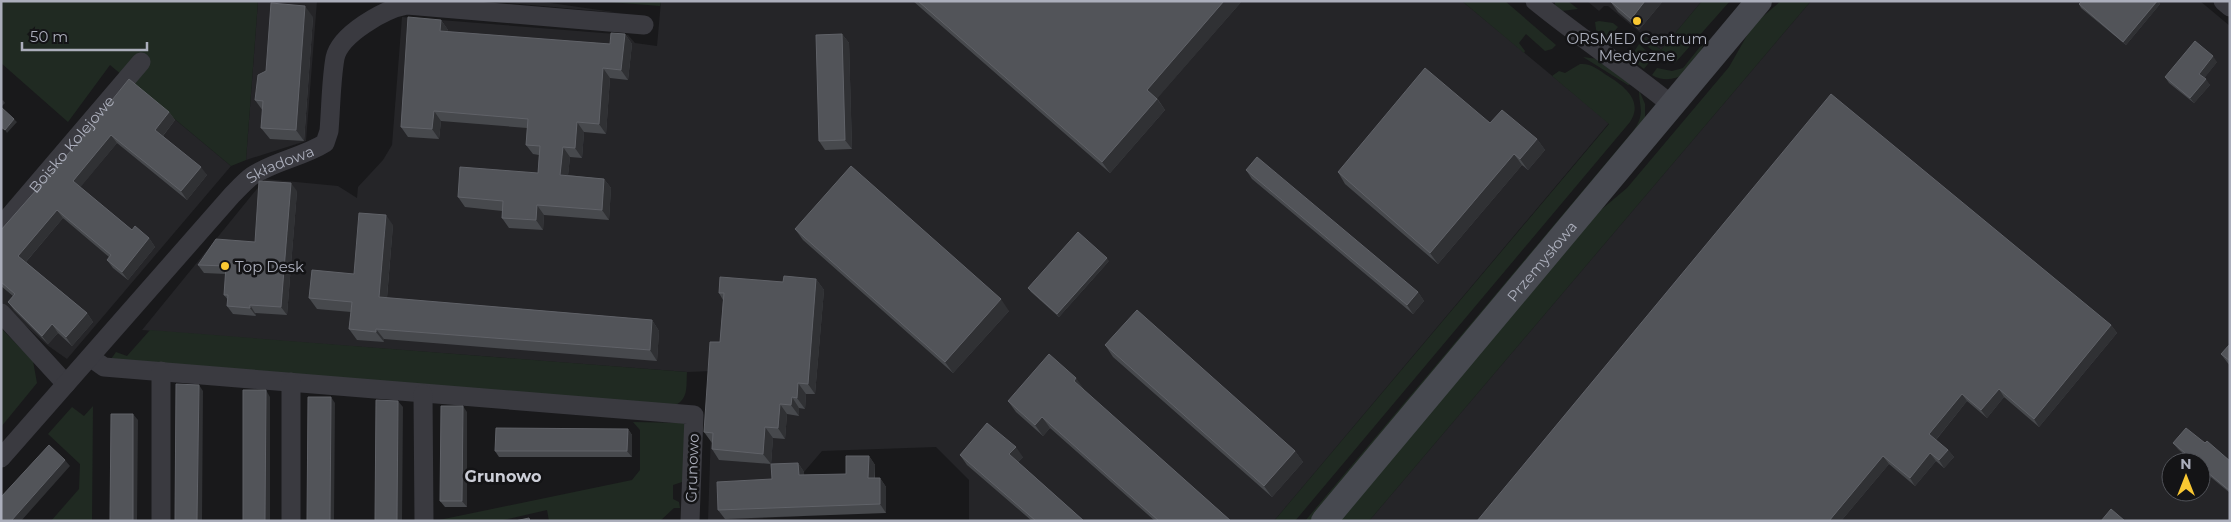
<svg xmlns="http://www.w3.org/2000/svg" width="2231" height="522" font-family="Montserrat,sans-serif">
<rect width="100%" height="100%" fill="#19191b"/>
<path fill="#252528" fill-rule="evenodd" d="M258,1H317L306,141L246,160Z
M485,1H537L620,13Z
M661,1H1462L1609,123L1274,521H969V480L936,447L822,451L804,472L806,516L708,521L713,371L687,372L142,330L265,179L338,186L357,198L358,187L383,160L392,145L402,17L628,35L635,43L657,46Z
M1587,1H1702L1661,50L1608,6H1604L1599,11Z
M1811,1H2200L2230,26V521H1369ZM2171,462H2201V492H2171Z
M135,86L231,166L67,359L47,345L1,304V243Z"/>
<path fill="#202a22" d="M1,1H258L246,160L231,166L110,65L68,122L1,63Z
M597,1H661L660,6Z
M1462,1H1505L1556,45L1552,49L1545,51L1526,34L1519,43L1525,51L1524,53Z
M1555,1H1568L1578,9L1561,11L1555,6Z
M1702,1H1730L1675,63H1668L1642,42L1645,37L1661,50Z
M1781,1H1811L1369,521H1336L1596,214L1627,188L1729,67L1753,25Z
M1599,21L1613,23L1618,27L1607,40L1603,42L1597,36L1595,22Z
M1704,42C1702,48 1700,55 1697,61C1689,76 1668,85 1652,75L1657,68L1672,71L1683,68Z
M1639,44L1653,57L1644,69L1630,58Z
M1583,57L1598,59L1632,84L1628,85Z
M1580,64C1591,63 1599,70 1608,76C1624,86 1644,101 1630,122L1295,521H1274L1609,124L1552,76L1559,71L1565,73Z
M1639,90L1645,104V119L1311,521H1305L1633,131C1646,113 1639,108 1639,90Z
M1,328L33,361L37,383L1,427Z
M150,330L687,372C686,387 689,400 673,406L111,359L116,352L127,356Z
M93,406L92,521H51L79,489L80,464L48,434L72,407L84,416Z
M633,422L684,423L685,481L673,485V499L679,502L680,508H674L660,521H549L547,510L499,521L439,520L632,480L640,470V430Z"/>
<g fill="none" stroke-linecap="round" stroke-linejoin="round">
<g stroke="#3a3a40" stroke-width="19">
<path d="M1535,1C1580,38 1628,69 1673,106"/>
<path d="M2223,1L2230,7"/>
<path id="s1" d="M1,226L141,62"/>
<path d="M1,313L66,384"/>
<path d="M90,357L104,367L694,415L690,521"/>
<path d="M423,394L424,521"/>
<path id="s2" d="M1,458L232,195C238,189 245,181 252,176C274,161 303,157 325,143L329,131C331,107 331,81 335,58C340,34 385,9 407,5L644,25"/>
<path d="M161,521V371"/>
<path d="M291,521V382"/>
</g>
<path stroke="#474950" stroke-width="26" id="s3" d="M1324,521L1759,1"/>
</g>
<path fill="#47494d" d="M913,1H1242L1157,98L1165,110L1110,173Z
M1610,1H1663L1639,30L1618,12Z
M2158,1L2160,4L2126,45L2081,8L2079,4Z
M313,17L304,141L270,139L261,128L263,111L255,100L266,71Z
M441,20L448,30V32L610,44L625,34L632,44L628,80L610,78L606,134L584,132L582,158L570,157L568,175L604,179L611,188L609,220L544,215L543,230L509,228L502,218V211L465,207L458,197L538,173L539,155L533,154L526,145L527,128L441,121L439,139L408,137L401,127Z
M842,34L849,43L852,149L825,150L819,141Z
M2217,62L2204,78L2210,85L2194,103L2169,83L2165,77Z
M169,112L175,120L163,136L207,175L187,200L117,143L80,187L132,230L149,238L155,247L128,280L113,268L107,260L109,257L63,218L26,262L87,313L93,322L72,346L58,333L48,344L14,310L8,302L13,296L1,286V230L75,146Z
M1490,123L1537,139L1545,150L1528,170L1522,165L1438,264L1345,184L1338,172Z
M1246,170L1418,292L1424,301L1413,314L1252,179Z
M297,191L287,315L255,313L256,316L233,314L227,306L228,300L224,295L226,274L204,273L198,265L255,242Z
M393,225L387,298L652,320L659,331L657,361L384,339V342L357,340L349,329L351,312L317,309L309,298L354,274Z
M795,229L1009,311L953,373L803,240Z
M1109,261L1059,317L1031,292L1028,288Z
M816,279L824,290L815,394H806L805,409L799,408V416L787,414L785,439L773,438L771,464L719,460L712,449V443L704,432L720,342L723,300L719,293L783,282Z
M2111,325L2117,333L2039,427L2004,397L1987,418L1967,401L1936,440L1948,450L1954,457L1944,468L1936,461L1915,486L1889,464L1841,521H1477Z
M2230,344V366L2221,354Z
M1105,345L1295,451L1303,462L1272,497L1113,357Z
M1084,389L1083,390L1231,521H1155L1050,428L1043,436L1016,412L1008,401Z
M467,412V507H445L440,501Z
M628,429L632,435V457H499L495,451Z
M2173,443H2205L2230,461V493L2201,469V462H2192L2178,449Z
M960,455L1023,457L1018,462L1084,521H1032L967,465Z
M869,456L875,465V478H880L886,487V513L725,519L718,510L772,479L798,463L804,472V475L846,474Z"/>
<path fill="#303134" d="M1224,1H1242L1155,101L1147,90Z
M1645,1H1663L1639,30L1631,19Z
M2158,1L2160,4L2126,45L2123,42Z
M305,6L313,17L304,141L296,130Z
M441,20L448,30L447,41L440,31Z
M625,34L632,44L628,80L621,70Z
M842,34L849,43L852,149L845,140Z
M2213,56L2217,62L2203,80L2199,74Z
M603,68L610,78L606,134L599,124Z
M2206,79L2210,85L2194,103L2190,98Z
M1157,99L1165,110L1110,173L1102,162Z
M3,100L5,103L1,107V101Z
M434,111L441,121L439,139L432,129Z
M169,112L175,120L161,138L155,130Z
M14,119L17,122L7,133L5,130Z
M577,122L584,132L582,158L575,148Z
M111,135L117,143L79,189L73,181Z
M1537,139L1545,150L1528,170L1520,159Z
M563,147L570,157L567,185L560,175Z
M1514,154L1522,165L1438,264L1430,253Z
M201,167L207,175L187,200L181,191Z
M604,179L611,188L609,220L602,210Z
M291,183L297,191L287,315L281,307Z
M537,205L544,215L543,230L536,220Z
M57,210L63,218L24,264L18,256Z
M386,215L393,225L386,308L379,297Z
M149,238L155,247L128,280L122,272Z
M1107,258L1109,261L1059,317L1057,314Z
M816,279L824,290L815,394L808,384Z
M1418,292L1424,301L1413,314L1407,305Z
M1001,299L1009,311L953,373L945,362Z
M250,305L255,313L256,316L250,308Z
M87,313L93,322L72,346L66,337Z
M652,320L659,331L657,361L650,350Z
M52,324L58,333L48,344L42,336Z
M2111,325L2117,333L2039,427L2034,419Z
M376,329L384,339V342L376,332Z
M1076,378L1084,389L1081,392L1074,381Z
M798,383L806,394L805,409L797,398Z
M199,385L203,391L202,521H197Z
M1999,389L2004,397L1987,418L1981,410Z
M266,390L270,397V521H265Z
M1962,394L1967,401L1934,442L1929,434Z
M331,397L335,403L334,521H330Z
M792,397L799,408V416L791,405Z
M398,401L403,407L402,521H397Z
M780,404L787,414L785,439L778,428Z
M463,406L467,412V507L462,501Z
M133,414L138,420L137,521H133Z
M1042,417L1050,428L1043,436L1035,425Z
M765,427L773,438L771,464L763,454Z
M628,429L632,435V457L627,451Z
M1016,447L1023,457L1016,464L1009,454Z
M1948,450L1954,457L1944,468L1939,460Z
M1295,451L1303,462L1272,497L1264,486Z
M1930,453L1936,461L1915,486L1910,478Z
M869,456L875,465L874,487L868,478Z
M1883,456L1889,464L1841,521H1829Z
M65,460L70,466L21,521H11Z
M798,463L804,472L805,484L799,475Z
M880,478L886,487V513L880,504Z"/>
<path fill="#525459" stroke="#606268" d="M918,1H1224L1147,90L1157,99L1102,162Z
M1610,1H1645L1631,19Z
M2082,1H2157L2123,42L2079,4Z
M271,3L305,6L296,130L261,128L263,101L255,100L258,75L266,71Z
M408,17L441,20L440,31L610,44L611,33L625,34L621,70L603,68L599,124L577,122L575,148L563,147L560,175L604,179L602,210L537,205L536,220L502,218L503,201L458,197L460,167L538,173L540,146L526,145L528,119L434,111L432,129L401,127Z
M842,34L845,140L819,141L816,35Z
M2195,41L2213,56L2199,74L2206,79L2190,98L2165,77Z
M1425,68L1490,123L1502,110L1537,139L1520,159L1514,154L1430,253L1338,172Z
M129,79L169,112L155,130L201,167L181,191L111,135L73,181L132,230L135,226L149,238L122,272L107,260L111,255L57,210L18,256L87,313L66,337L52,324L42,336L8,302L15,294L1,282V230L75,146Z
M1831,94L2111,325L2034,419L1999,389L1981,410L1962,394L1929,434L1948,450L1939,460L1930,453L1910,478L1883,456L1829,521H1477Z
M1,107L14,119L5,130L1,127Z
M1257,157L1418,292L1407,305L1246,170Z
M851,166L1001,299L945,362L795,229Z
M259,181L291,183L281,307L250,305V308L227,306L228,295H224L226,266L198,265L216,239L255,242Z
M359,213L386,215L379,297L652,320L650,350L376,329V332L349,329L352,302L309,298L312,270L354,274Z
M1078,232L1107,258L1057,314L1028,288Z
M784,276L816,279L808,384L798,383L797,398L792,397L791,405L780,404L778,428L765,427L763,454L712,449L713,433L704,432L710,342H720L724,293H719L720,277L783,282Z
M1137,310L1295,451L1264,486L1105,345Z
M2230,344V361L2221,354Z
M1049,354L1076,378L1074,381L1231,521H1159L1042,417L1035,425L1008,401Z
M176,384L199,385L197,521H175Z
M243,390H266L265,521H243Z
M308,397H331L330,521H307Z
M376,400L398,401L397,521H375Z
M441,406H463L462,501H440Z
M111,414H133V521H110Z
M987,423L1016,447L1009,454L1084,521H1036L960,455Z
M496,428L628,429L627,451H495Z
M2186,428L2205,443L2207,441L2230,461V491L2201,467V462H2196L2173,443Z
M49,445L65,460L11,521H1V497Z
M846,456H869L868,478H880V504L718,510L717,482L772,479L771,464L798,463L799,475L846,474Z
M2111,509L2125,521H2101Z
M529,518L530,521H515Z"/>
<g fill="#fac832" stroke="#141416" stroke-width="2">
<circle cx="1637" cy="21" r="5"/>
<circle cx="225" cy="266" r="5"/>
</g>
<g text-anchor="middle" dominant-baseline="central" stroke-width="5" stroke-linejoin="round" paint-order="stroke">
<g font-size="15" fill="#abaebb" stroke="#141416">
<text x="1637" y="38">ORSMED Centrum<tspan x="1637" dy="17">Medyczne</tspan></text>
<text x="235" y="266" text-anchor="start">Top Desk</text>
</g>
<g font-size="15" fill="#abaebb" stroke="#141416">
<text stroke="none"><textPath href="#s1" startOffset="108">Boisko Kolejowe</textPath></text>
<text stroke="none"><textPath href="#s2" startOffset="408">Składowa</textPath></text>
<text stroke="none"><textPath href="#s3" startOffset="339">Przemysłowa</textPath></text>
<text transform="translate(692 468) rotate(-88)">Grunowo</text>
</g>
<g font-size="16" font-weight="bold" fill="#ccced7" stroke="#141416">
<text x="503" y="476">Grunowo</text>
</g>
</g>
<rect width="2231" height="522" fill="none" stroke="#abaebb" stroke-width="5"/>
<g transform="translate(2186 477)"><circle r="24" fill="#141416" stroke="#505258"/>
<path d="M0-4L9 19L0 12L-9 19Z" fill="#fac832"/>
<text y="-8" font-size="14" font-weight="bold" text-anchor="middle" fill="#abaebb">N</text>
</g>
<path d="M22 42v8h125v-8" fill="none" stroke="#abaebb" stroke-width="2.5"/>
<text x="30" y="42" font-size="15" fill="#abaebb" stroke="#141416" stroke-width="4" paint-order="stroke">50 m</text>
</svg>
